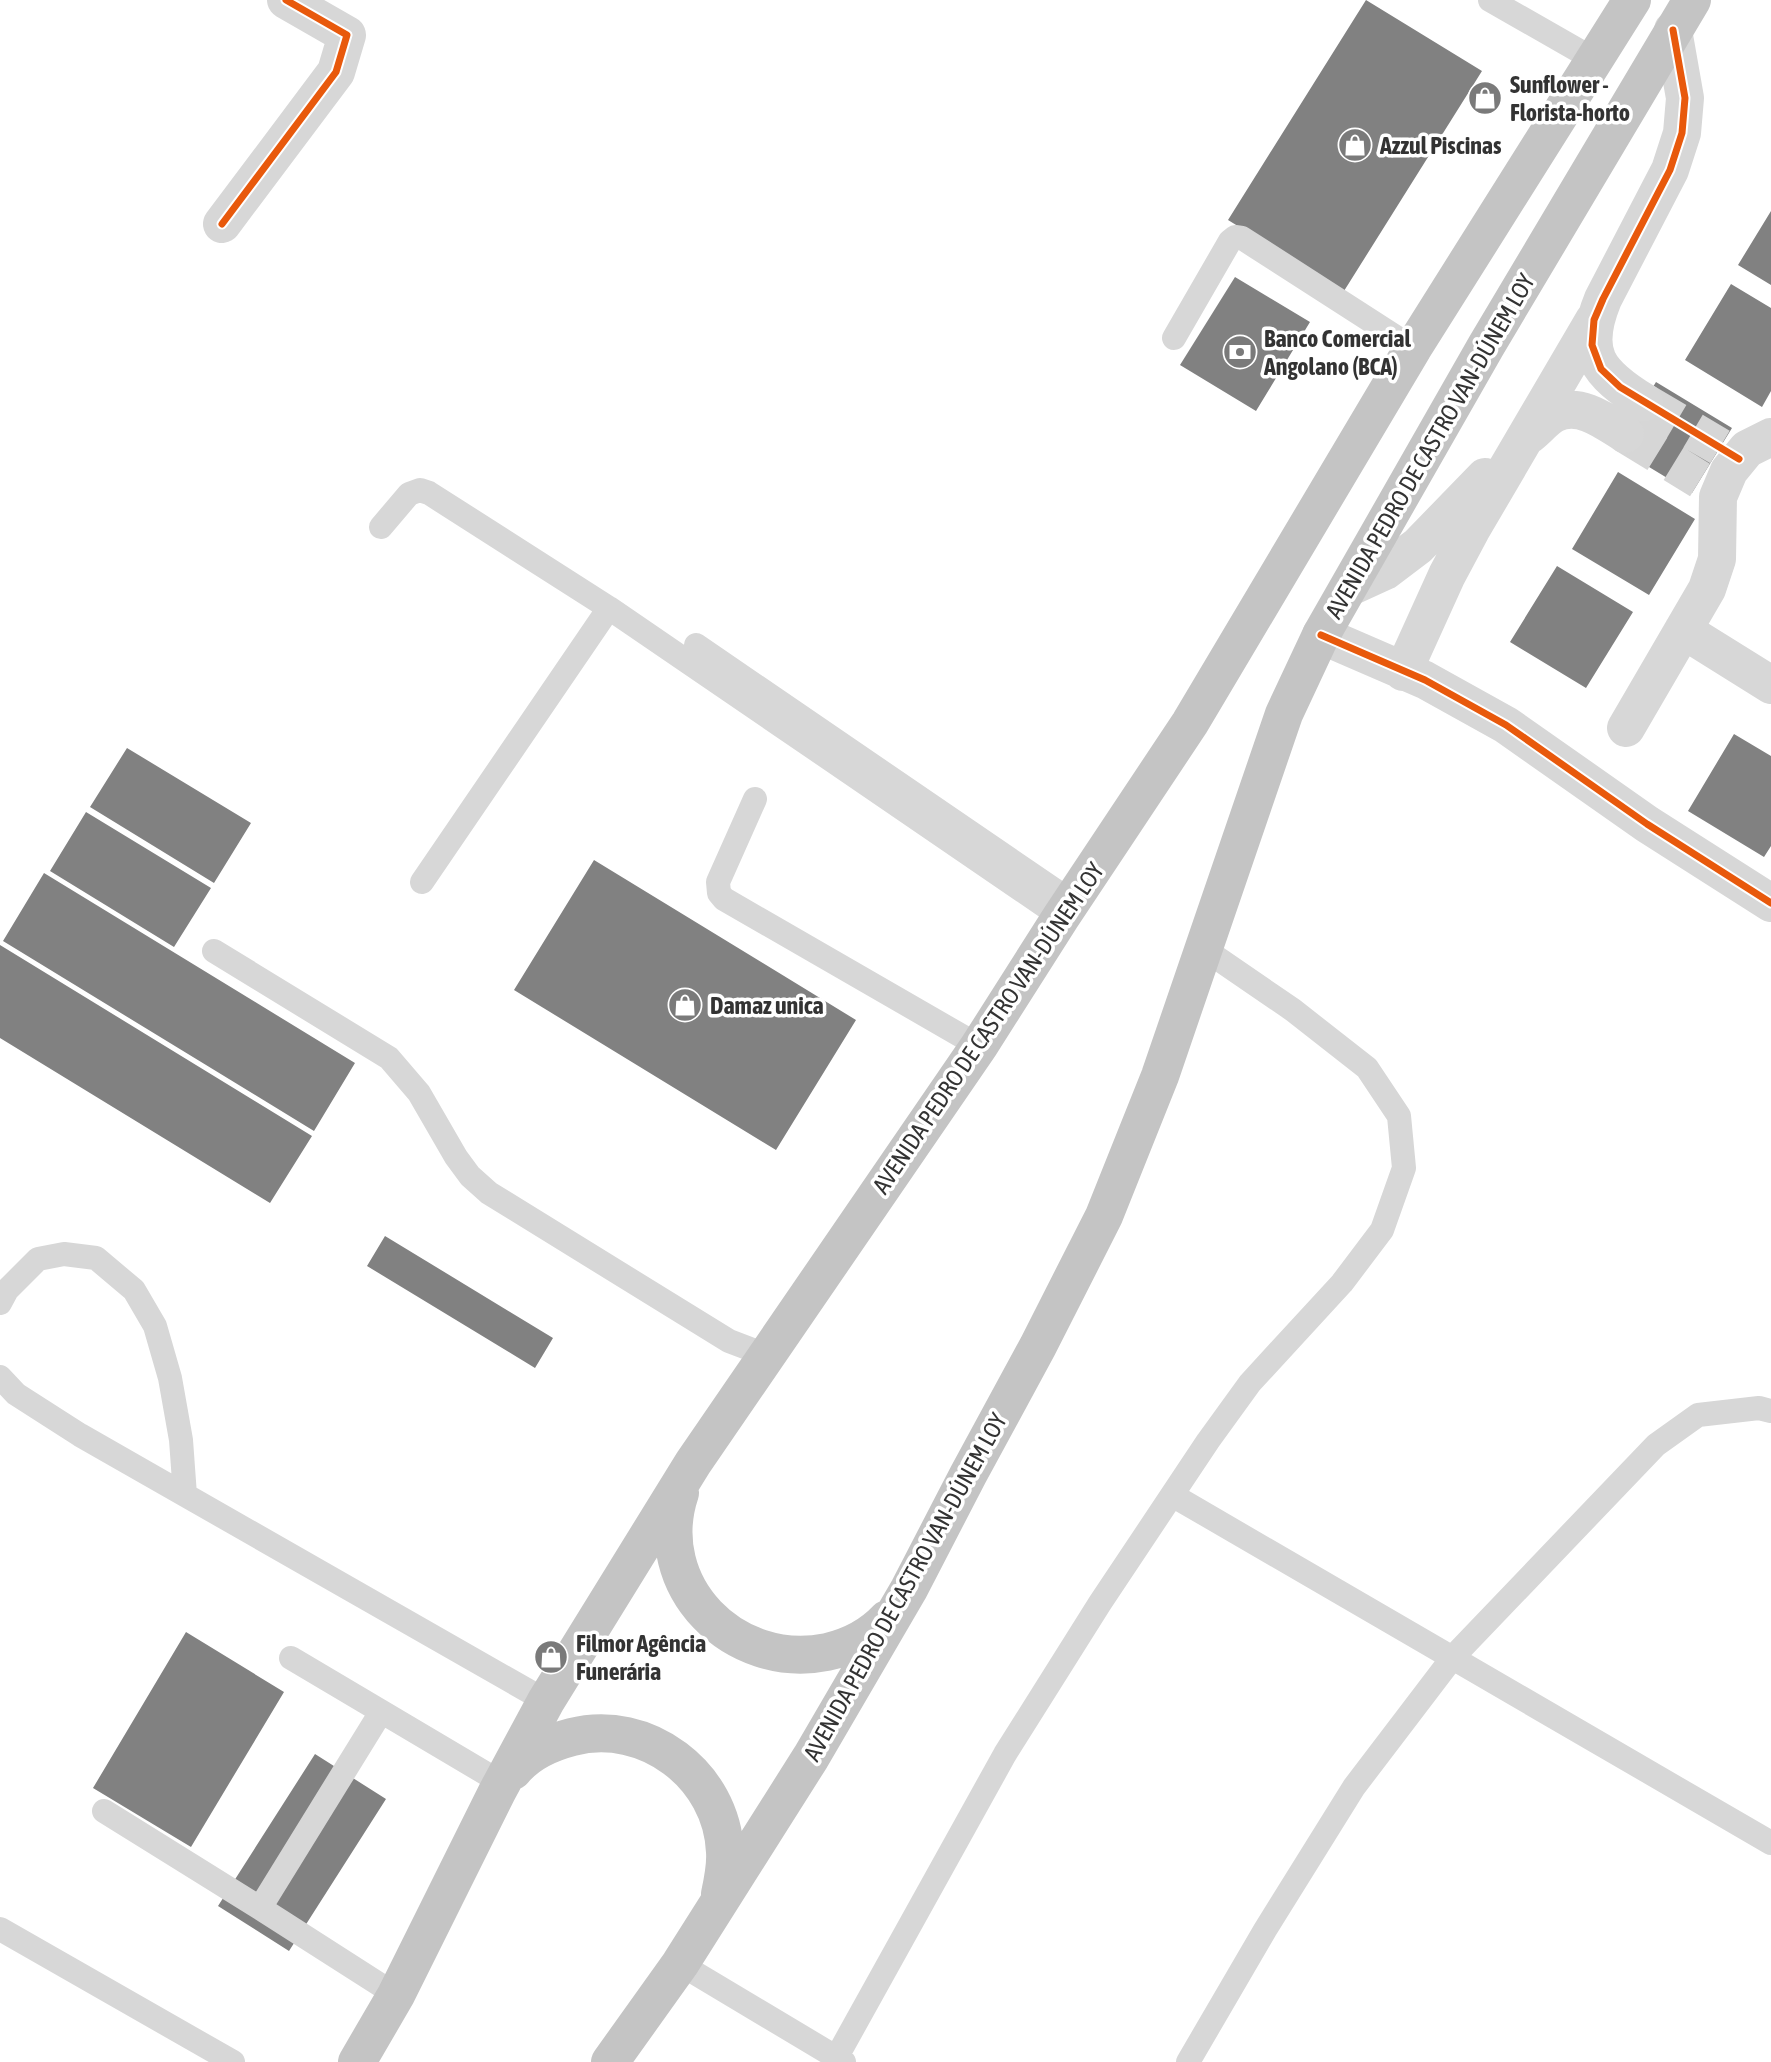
<svg xmlns="http://www.w3.org/2000/svg" width="1771" height="2062" font-family="'Asap Condensed',sans-serif">
<rect width="100%" height="100%" fill="#fff"/>
<path fill="#818181" d="M1366,0L1482,71L1344,291L1228,220Z
M1771,211V285L1738,265Z
M1235,277L1310,322L1256,411L1180,365Z
M1731,284L1771,308V391L1762,407L1685,360Z
M1656,382L1732,428L1692,493L1616,447Z
M1618,472L1695,519L1649,595L1572,549Z
M1557,566L1633,612L1586,688L1510,642Z
M1734,734L1771,756V846L1764,857L1688,811Z
M127,748L251,823L214,883L90,807Z
M86,812L211,888L174,947L50,871Z
M594,860L856,1020L776,1150L514,990Z
M44,873L355,1063L314,1131L3,941Z
M0,945L312,1136L270,1203L0,1038Z
M385,1236L553,1338L535,1368L367,1266Z
M186,1632L284,1692L191,1847L93,1788Z
M315,1754L386,1799L289,1951L218,1906Z"/>
<g fill="none" stroke-linecap="round" stroke-linejoin="round">
<path stroke="#d6d6d6" stroke-width="38" stroke-dasharray="38 19" stroke-linecap="butt" d="M1644,402L1720,447
M1625,434L1700,480"/>
<path stroke="#d7d7d7" stroke-width="24" d="M1490,0L1595,60
M1174,338L1230,241L1235,237L1242,238L1413,348
M381,527L409,494L420,490L429,493L609,608L1061,917
M696,645L1072,902
M755,799L718,882L719,893L724,899L979,1046
M422,882L609,608
M214,951L389,1058L419,1093L456,1157L470,1176L489,1193L729,1341L766,1355
M0,1303L7,1290L38,1259L64,1254L96,1258L134,1290L155,1326L170,1378L181,1440L185,1495
M0,1377L16,1394L80,1435L546,1701
M1172,1495L1771,1843
M291,1658L502,1783
M104,1811L260,1908L396,1995
M260,1908L381,1712
M0,1929L233,2062
M680,1964L844,2062
M834,2062L1005,1754L1100,1603L1208,1441L1250,1383L1342,1283L1382,1230L1404,1168L1399,1116L1367,1068L1293,1010L1204,949
M1188,2062L1265,1930L1354,1787L1453,1657L1656,1445L1698,1415L1759,1408L1771,1411"/>
<path stroke="#d7d7d7" stroke-width="38" d="M222,224L336,72L347,35L286,0
M1644,402C1597,373 1581,353 1603,299L1670,170L1682,133L1685,98L1673,30
M1529,435C1537,429 1545,419 1554,414C1579,401 1605,421 1625,434
M1350,587L1385,571L1418,546L1485,477
M1683,630L1771,685
M1321,635L1425,680L1506,725L1647,824L1771,903
M1403,672L1447,575L1471,530L1594,320
M1626,728L1707,589L1717,559L1718,497L1729,471L1747,449L1771,437"/>
<path stroke="#c4c4c4" stroke-width="38" d="M680,1493C649,1586 734,1671 827,1652C849,1647 871,1636 887,1619
M513,1771C528,1752 549,1743 572,1737C646,1718 722,1775 725,1852C726,1866 723,1880 720,1894
M357,2062L396,1995L497,1792L546,1701L693,1463L979,1046L1061,917L1190,723L1413,348L1632,0
M610,2062L680,1964L811,1757L909,1589L968,1475L1038,1346L1104,1216L1160,1076L1284,714L1321,635L1486,346L1692,0"/>
<g stroke="#fff" stroke-width="11">
<path id="cycleway" d="M1673,30L1685,98L1682,133L1670,170L1603,299L1594,320L1592,345L1601,369L1620,387L1739,459
M222,224L336,72L347,35L286,0
M1321,635L1425,680L1506,725L1647,824L1771,903"/>
</g>
<use href="#cycleway" stroke="#e8590c" stroke-width="7"/>
</g>
<defs>
<g id="shop-disc" transform="scale(1.75)"><circle r="9.5" fill="#7a7a7a" stroke="#fff"/><path d="M-5-2.5h2.3a2.7 3.5 0 0 1 5.4 0H5L5.5 6h-11ZM-1.5-2.5h3a1.5 2.3 0 0 0-3 0Z" fill="#fff"/></g>
<g id="bank-disc" transform="scale(1.75)"><circle r="9.5" fill="#7a7a7a" stroke="#fff"/><path d="M-6-4H6V4H-6ZM0-2.3a2.3 2.3 0 1 0 0 4.6a2.3 2.3 0 1 0 0-4.6Z" fill="#fff"/></g>
</defs>
<g fill-rule="evenodd">
<use href="#shop-disc" x="1485" y="98"/>
<use href="#shop-disc" x="1355" y="145"/>
<use href="#bank-disc" x="1240" y="352"/>
<use href="#shop-disc" x="685" y="1005"/>
<use href="#shop-disc" x="551" y="1657"/>
</g>
<g text-anchor="middle" dominant-baseline="central" stroke-width="7" stroke-linejoin="round" paint-order="stroke">
<g font-size="24" font-weight="bold" fill="#333" stroke="#fff" text-anchor="start">
<text x="1510" y="84">Sunflower -<tspan x="1510" dy="28">Florista-horto</tspan></text>
<text x="1380" y="145">Azzul Piscinas</text>
<text x="1264" y="338">Banco Comercial<tspan x="1264" dy="28">Angolano (BCA)</tspan></text>
<text x="710" y="1005">Damaz unica</text>
<text x="576" y="1643">Filmor Agência<tspan x="576" dy="28">Funerária</tspan></text>
</g>
<g font-size="24" fill="#333" stroke="#fff">
<text transform="translate(1430 446) rotate(-60)">AVENIDA PEDRO DE CASTRO VAN-DÚNEM LOY</text>
<text transform="translate(988 1028) rotate(-56)">AVENIDA PEDRO DE CASTRO VAN-DÚNEM LOY</text>
<text transform="translate(905 1587) rotate(-61)">AVENIDA PEDRO DE CASTRO VAN-DÚNEM LOY</text>
</g>
</g>
</svg>
